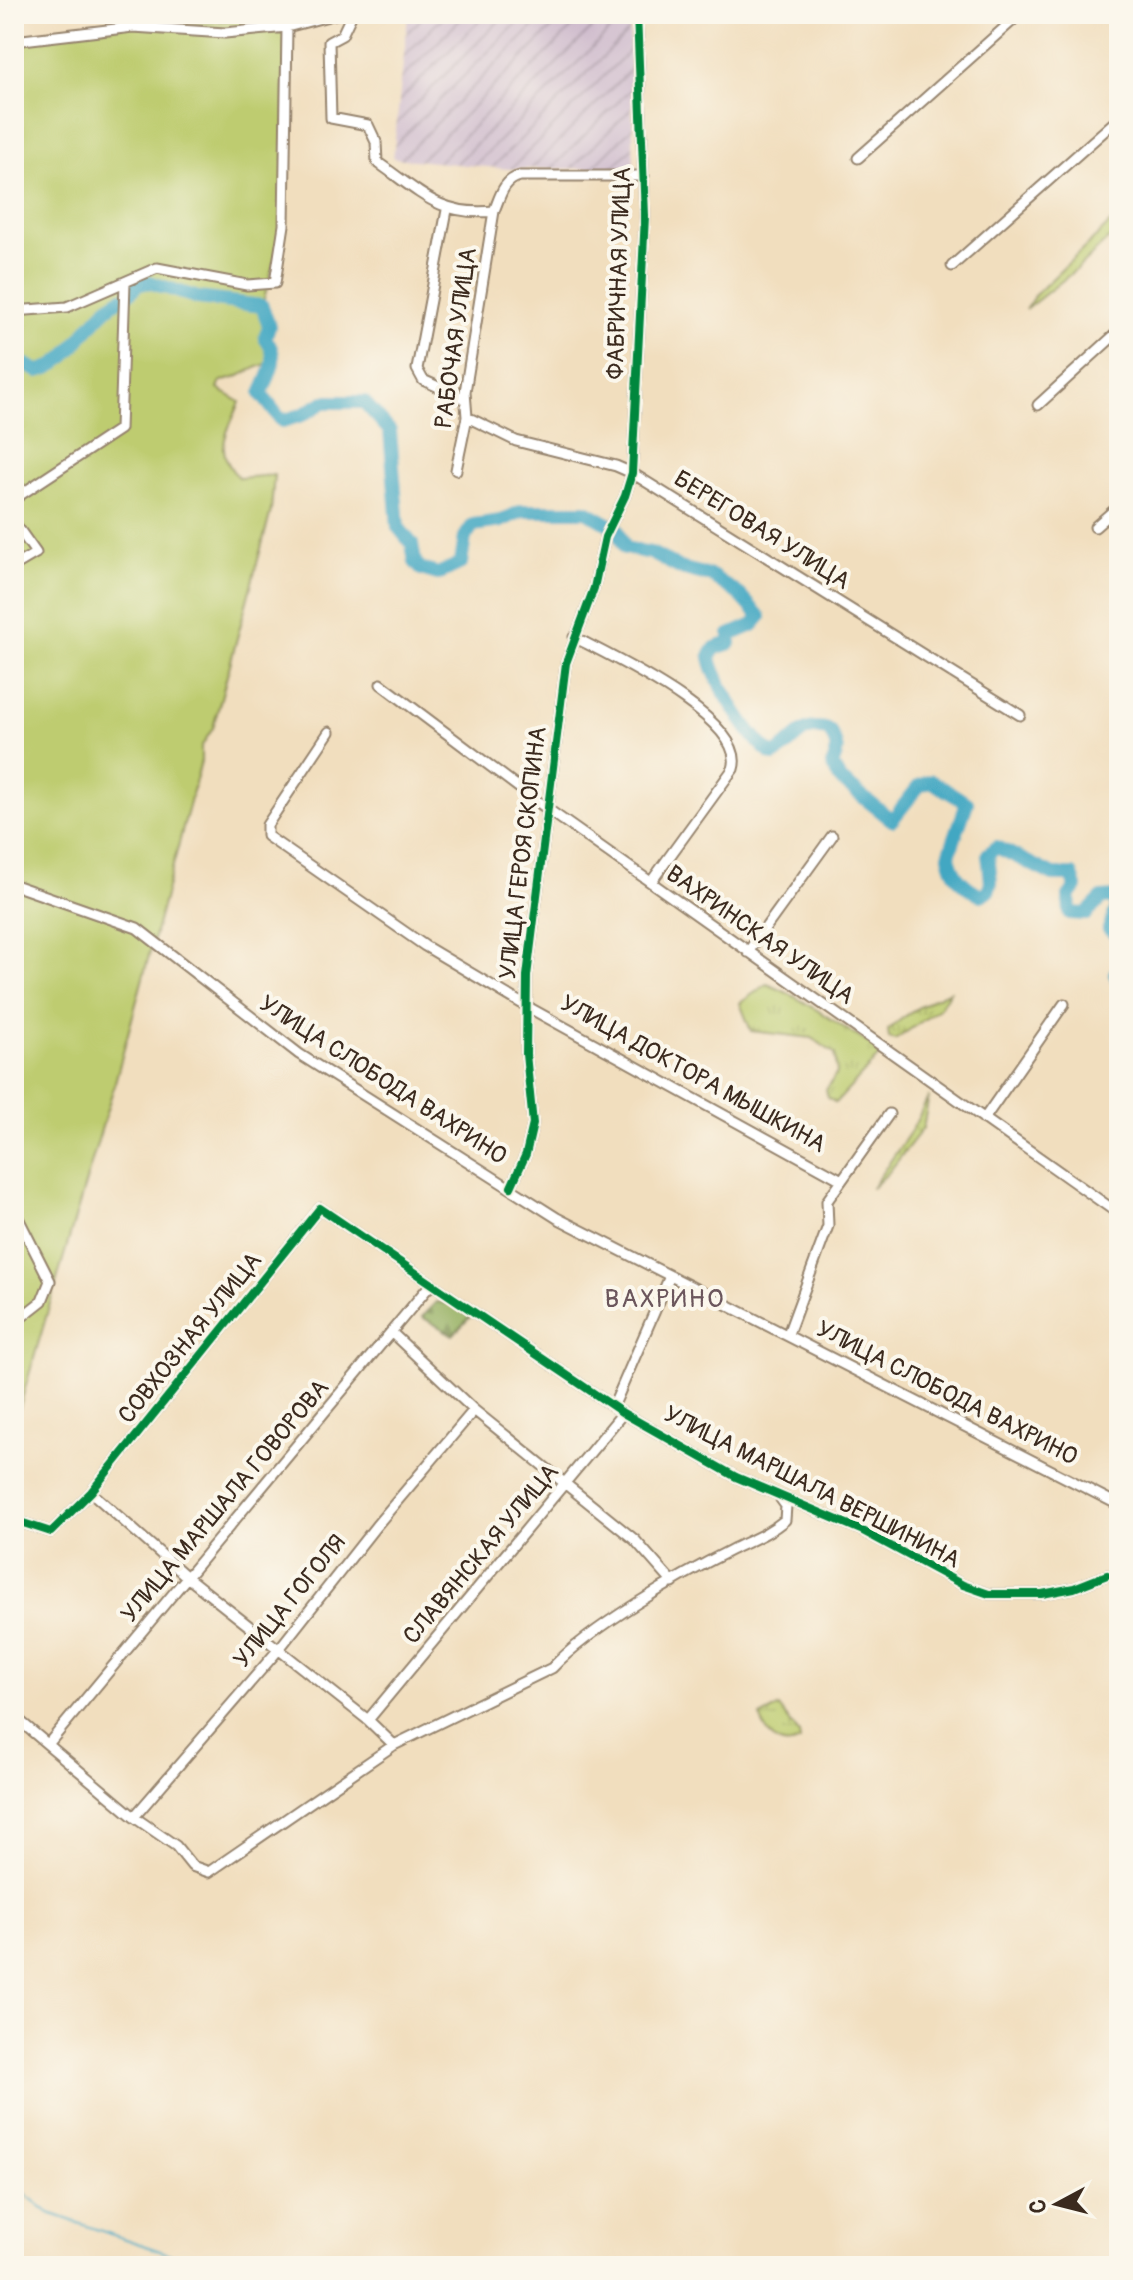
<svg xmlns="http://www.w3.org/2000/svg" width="1133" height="2280" font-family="Pangolin,sans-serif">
<defs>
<pattern id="industrial-furrows" width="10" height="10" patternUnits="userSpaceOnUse" patternTransform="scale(2)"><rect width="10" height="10" fill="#d0bdce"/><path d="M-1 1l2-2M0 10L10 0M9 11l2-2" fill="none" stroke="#aa9aa7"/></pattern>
<pattern id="grass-tufts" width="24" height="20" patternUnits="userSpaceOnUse" patternTransform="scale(2)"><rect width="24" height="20" fill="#becc6f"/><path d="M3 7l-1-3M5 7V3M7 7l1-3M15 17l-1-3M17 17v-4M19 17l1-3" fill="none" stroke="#a4af60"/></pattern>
<pattern id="forest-firs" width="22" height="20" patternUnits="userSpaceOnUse" patternTransform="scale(2)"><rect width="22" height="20" fill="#96b062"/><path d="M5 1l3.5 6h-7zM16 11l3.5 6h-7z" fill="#7c8f50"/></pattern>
<pattern id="wetland-marsh" width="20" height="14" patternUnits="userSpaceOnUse" patternTransform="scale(2)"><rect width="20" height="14" fill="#becc6f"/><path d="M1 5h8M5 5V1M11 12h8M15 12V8" fill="none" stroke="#a4af60"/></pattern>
</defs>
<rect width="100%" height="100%" fill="#fbf7ec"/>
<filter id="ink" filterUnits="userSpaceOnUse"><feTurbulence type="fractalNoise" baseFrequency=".0125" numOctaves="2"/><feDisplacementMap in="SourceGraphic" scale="16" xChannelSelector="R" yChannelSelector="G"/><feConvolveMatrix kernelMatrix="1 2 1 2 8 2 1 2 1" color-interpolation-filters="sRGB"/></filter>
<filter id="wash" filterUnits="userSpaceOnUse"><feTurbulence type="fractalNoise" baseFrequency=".006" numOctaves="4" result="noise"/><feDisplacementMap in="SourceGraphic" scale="32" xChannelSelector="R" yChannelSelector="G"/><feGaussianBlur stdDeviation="1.8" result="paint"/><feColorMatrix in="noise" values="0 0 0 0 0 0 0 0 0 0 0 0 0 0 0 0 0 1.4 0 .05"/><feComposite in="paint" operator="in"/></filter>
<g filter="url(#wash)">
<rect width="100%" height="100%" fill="#f1debe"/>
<path fill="url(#industrial-furrows)" d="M438,14H629L634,168L508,169L393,158L408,17Z"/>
<path fill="url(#grass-tufts)" stroke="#7c7b46" stroke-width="2" d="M1119,215V229L1077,269L1025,310L1035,295Z
M767,984C809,1000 844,1030 883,1052L836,1103L828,1098L826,1090L837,1073L835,1054L812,1038L751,1031L740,1003Z
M950,991L939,1009L895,1040L889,1038L888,1030C907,1013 927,1001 950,991Z
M929,1096L923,1128L888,1173L871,1189L913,1128Z"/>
<path fill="url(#forest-firs)" stroke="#686d40" stroke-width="2" d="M436,1302L454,1304L470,1317L453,1335L422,1317Z"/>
<path fill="url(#wetland-marsh)" stroke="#7c7b46" stroke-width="2" d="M779,1707L799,1734L800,1741C778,1752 767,1735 760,1717Z"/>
<path fill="#becc6f" stroke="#7c7b46" stroke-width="2" d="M285,16L284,225L262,306L269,326L265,338L274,351L275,362C250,366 243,379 221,381L218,389L240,402C227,434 212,450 239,478L274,475L271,511L213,728L201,747V761L114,1086L14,1426V41L141,23L167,26Z"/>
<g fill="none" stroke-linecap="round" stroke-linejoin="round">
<path stroke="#42a7c2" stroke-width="2" d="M14,2185L49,2213L204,2266"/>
<path stroke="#42a7c2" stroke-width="14" d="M131,292L137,285L149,282L198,298L262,306L269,326L265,338C281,359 270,372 261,394L282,421L302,415L324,402H364L390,431L398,527L412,544L415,562L421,569L438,574L461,563L465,537L473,525L501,521L522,511H586L617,529L625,548L651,553L680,568L712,576L740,595L760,617L753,625L730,635V643L715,648L710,656C712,679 754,745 774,755C796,743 800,721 829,730C838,746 839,750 832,765L840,779L892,820L919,786L931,781L967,803L949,855C952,875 963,886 981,895L988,891L991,882L988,854L997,847L1053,875H1072L1076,887L1069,896L1070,913L1086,914L1102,898L1116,897L1117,908L1109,929L1119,936
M14,359L38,371C72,366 87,316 122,298
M1119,968L1115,974L1119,982"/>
</g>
</g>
<g filter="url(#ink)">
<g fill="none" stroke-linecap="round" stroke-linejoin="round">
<g stroke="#96846e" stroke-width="13">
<path id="minor" d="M352,14L342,35L329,42L331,118L368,125L376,142L377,162C419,191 440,217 494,211C500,197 503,180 520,176H644
M14,41L133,27L225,33L287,27L336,14
M858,158L1020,14
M447,210L417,369L423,380L465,399
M952,266L1119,118
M14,311L67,307L157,268L247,285L275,283L284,225L287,27
M1038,405L1119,331
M467,417L516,441L616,466L632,473L1020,715
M456,470L467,417L465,392L494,211
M14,499L120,429L125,283
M14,522L36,553L14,566
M1095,527L1119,506
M574,637C608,655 749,720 733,769L651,882
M381,684L546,808L1119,1214
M329,732L267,825V836L425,946L526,1006L840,1179
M14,885L137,928L299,1054L557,1218L1119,1505
M748,952L832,836
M984,1119L1064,1004
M511,1187L526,1154L533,1124L526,1054L527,976L566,663L594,588L605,537L625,496L632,473L645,216L637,14
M14,1210L50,1281L42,1301L14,1323
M392,1333L474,1410L635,1540L673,1583
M788,1334L828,1226L827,1201L889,1114
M614,1405L670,1276
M91,1492L187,1577L368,1720L394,1745
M14,1520L51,1532L91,1492L320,1208L623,1413L736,1477L861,1530L963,1585L989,1594H1042L1074,1588L1107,1575
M14,1716L134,1817L176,1846L192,1866L209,1872L394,1745L552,1668C589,1628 681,1575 731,1550C751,1540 768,1534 785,1520L786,1506L778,1495
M368,1720L623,1413
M49,1743L431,1284
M134,1817L279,1649L376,1526L474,1410"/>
</g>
<use href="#minor" stroke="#fff" stroke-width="9"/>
<g stroke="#fbf7ec" stroke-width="13">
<path id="cycleway" d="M511,1187L526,1154L533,1124L526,1054L527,976L566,663L594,588L605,537L625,496L632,473L645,216L637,14
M14,1520L51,1532L91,1492L320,1208L623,1413L736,1477L861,1530L963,1585L989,1594H1042L1074,1588L1107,1575"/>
</g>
<use href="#cycleway" stroke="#00873e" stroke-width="8"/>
</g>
</g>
<g text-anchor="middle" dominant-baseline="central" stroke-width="8" stroke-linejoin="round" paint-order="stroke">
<g font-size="24" fill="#3b2a1e" stroke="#fbf7ec">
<text transform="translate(619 273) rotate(-88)">ФАБРИЧНАЯ УЛИЦА</text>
<text transform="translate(456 338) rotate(-82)">РАБОЧАЯ УЛИЦА</text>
<text transform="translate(762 530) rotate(32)">БЕРЕГОВАЯ УЛИЦА</text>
<text transform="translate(523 853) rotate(-83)">УЛИЦА ГЕРОЯ СКОПИНА</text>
<text transform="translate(760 935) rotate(35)">ВАХРИНСКАЯ УЛИЦА</text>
<text transform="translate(693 1074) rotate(29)">УЛИЦА ДОКТОРА МЫШКИНА</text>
<text transform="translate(383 1080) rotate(33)">УЛИЦА СЛОБОДА ВАХРИНО</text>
<text transform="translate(190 1338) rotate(-51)">СОВХОЗНАЯ УЛИЦА</text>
<text transform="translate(947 1393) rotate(27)">УЛИЦА СЛОБОДА ВАХРИНО</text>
<text transform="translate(812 1487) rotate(27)">УЛИЦА МАРШАЛА ВЕРШИНИНА</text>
<text transform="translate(225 1501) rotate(-50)">УЛИЦА МАРШАЛА ГОВОРОВА</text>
<text transform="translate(481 1554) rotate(-50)">СЛАВЯНСКАЯ УЛИЦА</text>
<text transform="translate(290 1601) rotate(-51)">УЛИЦА ГОГОЛЯ</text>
</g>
<g font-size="26" letter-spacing="2" fill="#6b565c" stroke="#fbf7ec">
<text x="665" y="1299">ВАХРИНО</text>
</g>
</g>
<rect width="1133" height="2280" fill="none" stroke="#fbf7ec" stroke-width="48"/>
<g transform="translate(1057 2204) rotate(263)" stroke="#fbf7ec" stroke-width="6" paint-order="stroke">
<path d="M0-6L14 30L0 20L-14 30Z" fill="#3b2a1e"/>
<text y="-12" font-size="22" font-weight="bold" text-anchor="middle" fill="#3b2a1e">С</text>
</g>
</svg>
